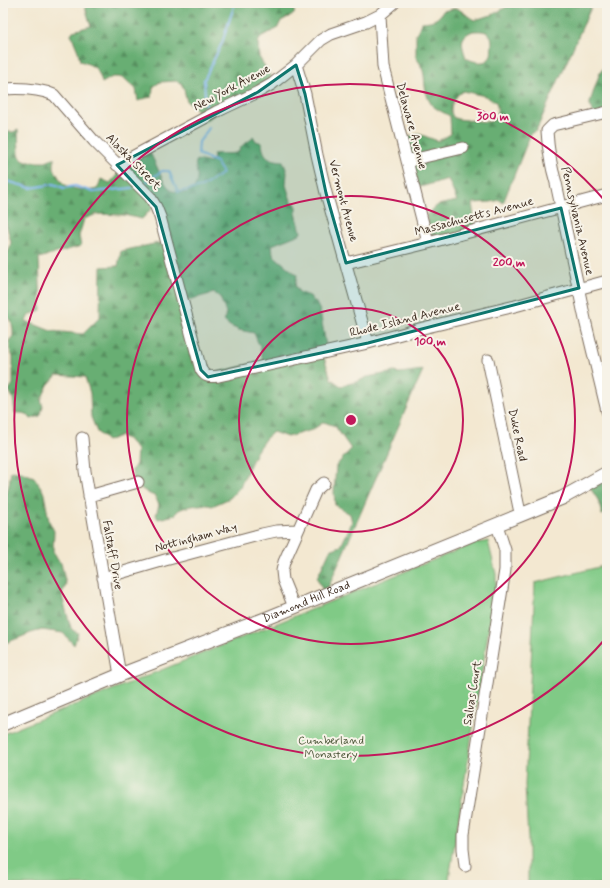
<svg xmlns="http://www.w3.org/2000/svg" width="610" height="888" font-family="Mynerve,sans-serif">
<defs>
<pattern id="forest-firs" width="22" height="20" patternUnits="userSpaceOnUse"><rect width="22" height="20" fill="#68ae73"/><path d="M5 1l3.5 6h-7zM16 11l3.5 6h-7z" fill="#578e5e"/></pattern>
</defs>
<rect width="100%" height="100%" fill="#f7f3e8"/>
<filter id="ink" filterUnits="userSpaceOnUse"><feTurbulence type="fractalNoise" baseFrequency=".025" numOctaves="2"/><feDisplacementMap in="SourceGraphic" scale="8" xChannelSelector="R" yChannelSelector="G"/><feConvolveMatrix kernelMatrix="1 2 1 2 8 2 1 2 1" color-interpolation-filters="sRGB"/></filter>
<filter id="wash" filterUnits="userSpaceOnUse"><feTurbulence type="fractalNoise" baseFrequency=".012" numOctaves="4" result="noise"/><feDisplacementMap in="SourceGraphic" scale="16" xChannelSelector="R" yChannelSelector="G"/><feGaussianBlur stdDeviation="0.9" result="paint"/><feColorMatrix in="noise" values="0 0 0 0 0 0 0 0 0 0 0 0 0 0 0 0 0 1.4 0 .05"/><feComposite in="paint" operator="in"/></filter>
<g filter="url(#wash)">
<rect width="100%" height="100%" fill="#f3e8d1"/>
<path fill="url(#forest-firs)" stroke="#526c48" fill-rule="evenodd" d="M84,3H296L294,14L281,21L277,29L262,36L258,42L259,57L274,81L202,122L194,105L187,102L184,89L181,83L176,81L160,82L153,87L152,97L146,98L138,101L136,89L125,79L119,77H112L102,83C98,67 94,66 80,61L78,51L71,34L73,31L91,26Z
M525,3H593L536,131L531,133L503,203L500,200L491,202L472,203L476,230L433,241L426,215L438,205L457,201L448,179L417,188L403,138L419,134L438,141L451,134L450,116C433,107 429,107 425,86C424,79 425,76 422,68H421V65L416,57V34L422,22C433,21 438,20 443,11L457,8L474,20L492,15L510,5H522ZM473,31C479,31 484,30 489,34C492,37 492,41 492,45C491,48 492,52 491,55C488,66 473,62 466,58C462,45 458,37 473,31ZM463,91L485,96L496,102C498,109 498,113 494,120L488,122L457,119L453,117C452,115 451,113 451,110C451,103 457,94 463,91Z
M607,61V113L595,116L590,105V102L599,75Z
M18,130L19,154L22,160L27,162H46L54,158C54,161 54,165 54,168C55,171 61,182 64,184C69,189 93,193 98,188C99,186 100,181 101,179L110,183L122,169L121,165L149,150L163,180L171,191C175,191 180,193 184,193C195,192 198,182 197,173C196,167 194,165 197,160L210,163L213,160L214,156L213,154C218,153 234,155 238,152C240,150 241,146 244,144C248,141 251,141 253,136L256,141L262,143C263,157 269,160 283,161L287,172L286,185L291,201L296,204V213L301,232L300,234L272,245L273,255L297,275L295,286L299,292L310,296L313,301H315L320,311L327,351L323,354L331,379L341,386L359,381L367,377L394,372L399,373L423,370L325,595L317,578L330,550L341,546L352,522L350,514L335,505L334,492L336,466L351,449L335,426L324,422L312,430L287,437L273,432L265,439L256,452L240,487L230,498L212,506C205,503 186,506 179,510C177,511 177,512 175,515L158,519L156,515L159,505L155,496C146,494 141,486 133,485L132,470L136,464L137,450L128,439L119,436L107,441L97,432L91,417L90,393L85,377L57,375L48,385L41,400L43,407L40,416L31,419C27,412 21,413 15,413L13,398L9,390L13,384V357L10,350L9,341L13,336V329L11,320L6,317V288L3,282V254L8,252L10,248L11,242L6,224L3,222V132H13ZM155,205L168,241L121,251L118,266L101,267L100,317L83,334L51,331L26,321L29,315L41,310L39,258L81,246L79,236L84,219L97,214L124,215L142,219ZM214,293L220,297L226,313L224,321L230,326L239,330L254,333L260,347L263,361L207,375L185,301Z
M11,471L21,472L34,477L42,489L44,494L49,521L54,531L53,551L57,559L61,563L66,585L62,593L63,600L71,628L74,631L78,633L74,645L63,633L42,630L31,633L3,644V505L9,485Z
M607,473V513L602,515L598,500L589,486Z"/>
<path fill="#80ca86" stroke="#5e7a52" d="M488,541L496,574V583L448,885H3V734L473,544Z
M607,565V885H528V839L525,785L535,583Z"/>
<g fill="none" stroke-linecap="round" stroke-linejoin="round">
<path stroke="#82b7f1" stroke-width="2" d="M206,110L204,80L222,43L235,3
M3,180L31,188L54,184L64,188L75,186L93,192L132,188
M146,182L162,171H169L178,192L202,187L223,173L216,162L198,154L199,142L209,128"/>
</g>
</g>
<g filter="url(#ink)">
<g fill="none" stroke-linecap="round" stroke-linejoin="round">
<g stroke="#7b6c5d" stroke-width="13">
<path id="minor" d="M380,15L383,67L428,243
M296,65L305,94L317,155L326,193L368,343
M3,89C20,88 38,88 54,95L94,141L150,197L156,207L160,217L201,370C206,378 210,377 219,376L368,343L423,328L515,306L607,281
M607,112L553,125L547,131C548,149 551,166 556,183L586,324L607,411
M407,161L463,148
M117,165L216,112L258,92L272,84L282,76L296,65L321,40L331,34L366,22L380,15L394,3
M346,263L428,243L607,195
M488,360L519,508L523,514
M82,438L85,471L120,675
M89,496L138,482
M103,578L165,560L262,534L276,531L297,530
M294,607L283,580L282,571L284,562L316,490L324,483
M465,866L463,849V835L505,570V550L497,525"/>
</g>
<g stroke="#7b6c5d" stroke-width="15">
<g id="major">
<path id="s1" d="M3,724L120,675L270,617L523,514L562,498L607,473"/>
</g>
</g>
<use href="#minor" stroke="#fff" stroke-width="11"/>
<use href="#major" stroke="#fff" stroke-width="13"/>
</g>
</g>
<path fill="#0f766e" fill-opacity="0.2" stroke="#0f766e" stroke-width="3" stroke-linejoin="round" d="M296,65L305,94L326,193L346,263L561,208L579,288L368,343L208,377L201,370L156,207L117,165L258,92Z"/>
<g fill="none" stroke="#c2185b" stroke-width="2">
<circle cx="351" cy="420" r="112"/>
<circle cx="351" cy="420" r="224"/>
<path d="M606 638A336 336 0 1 1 606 202"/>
</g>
<g text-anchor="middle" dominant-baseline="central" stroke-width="4" stroke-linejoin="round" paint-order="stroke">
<g font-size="12" fill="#3b2a1e" stroke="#f7f3e8">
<text transform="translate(232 88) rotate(-28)">New York Avenue</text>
<text transform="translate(411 126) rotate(75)">Delaware Avenue</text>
<text transform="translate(133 162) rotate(46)">Alaska Street</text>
<text transform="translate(343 201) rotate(75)">Vermont Avenue</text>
<text transform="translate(474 217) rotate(-15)">Massachusetts Avenue</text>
<text transform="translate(577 221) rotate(77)">Pennsylvania Avenue</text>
<text transform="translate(405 320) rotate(-14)">Rhode Island Avenue</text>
<text transform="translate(517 435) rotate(78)">Duke Road</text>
<text transform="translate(196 538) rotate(-15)">Nottingham Way</text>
<text transform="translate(112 555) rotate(80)">Falstaff Drive</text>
<text stroke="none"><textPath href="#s1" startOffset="327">Diamond Hill Road</textPath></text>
<text transform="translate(473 693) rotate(-81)">Salvas Court</text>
</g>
<g font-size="12" fill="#505a3d" stroke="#f7f3e8">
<text x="331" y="741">Cumberland<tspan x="331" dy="14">Monastery</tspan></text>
</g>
</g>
<circle cx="351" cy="420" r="6" fill="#c2185b" stroke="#f7f3e8" stroke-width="2"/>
<g font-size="12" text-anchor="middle" font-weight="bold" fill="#c2185b" stroke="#f7f3e8" stroke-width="4" stroke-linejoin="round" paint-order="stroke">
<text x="493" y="120">300 m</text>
<text x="509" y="266">200 m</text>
<text x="430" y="345">100 m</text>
</g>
<rect width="610" height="888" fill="none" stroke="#f7f3e8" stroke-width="16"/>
</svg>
